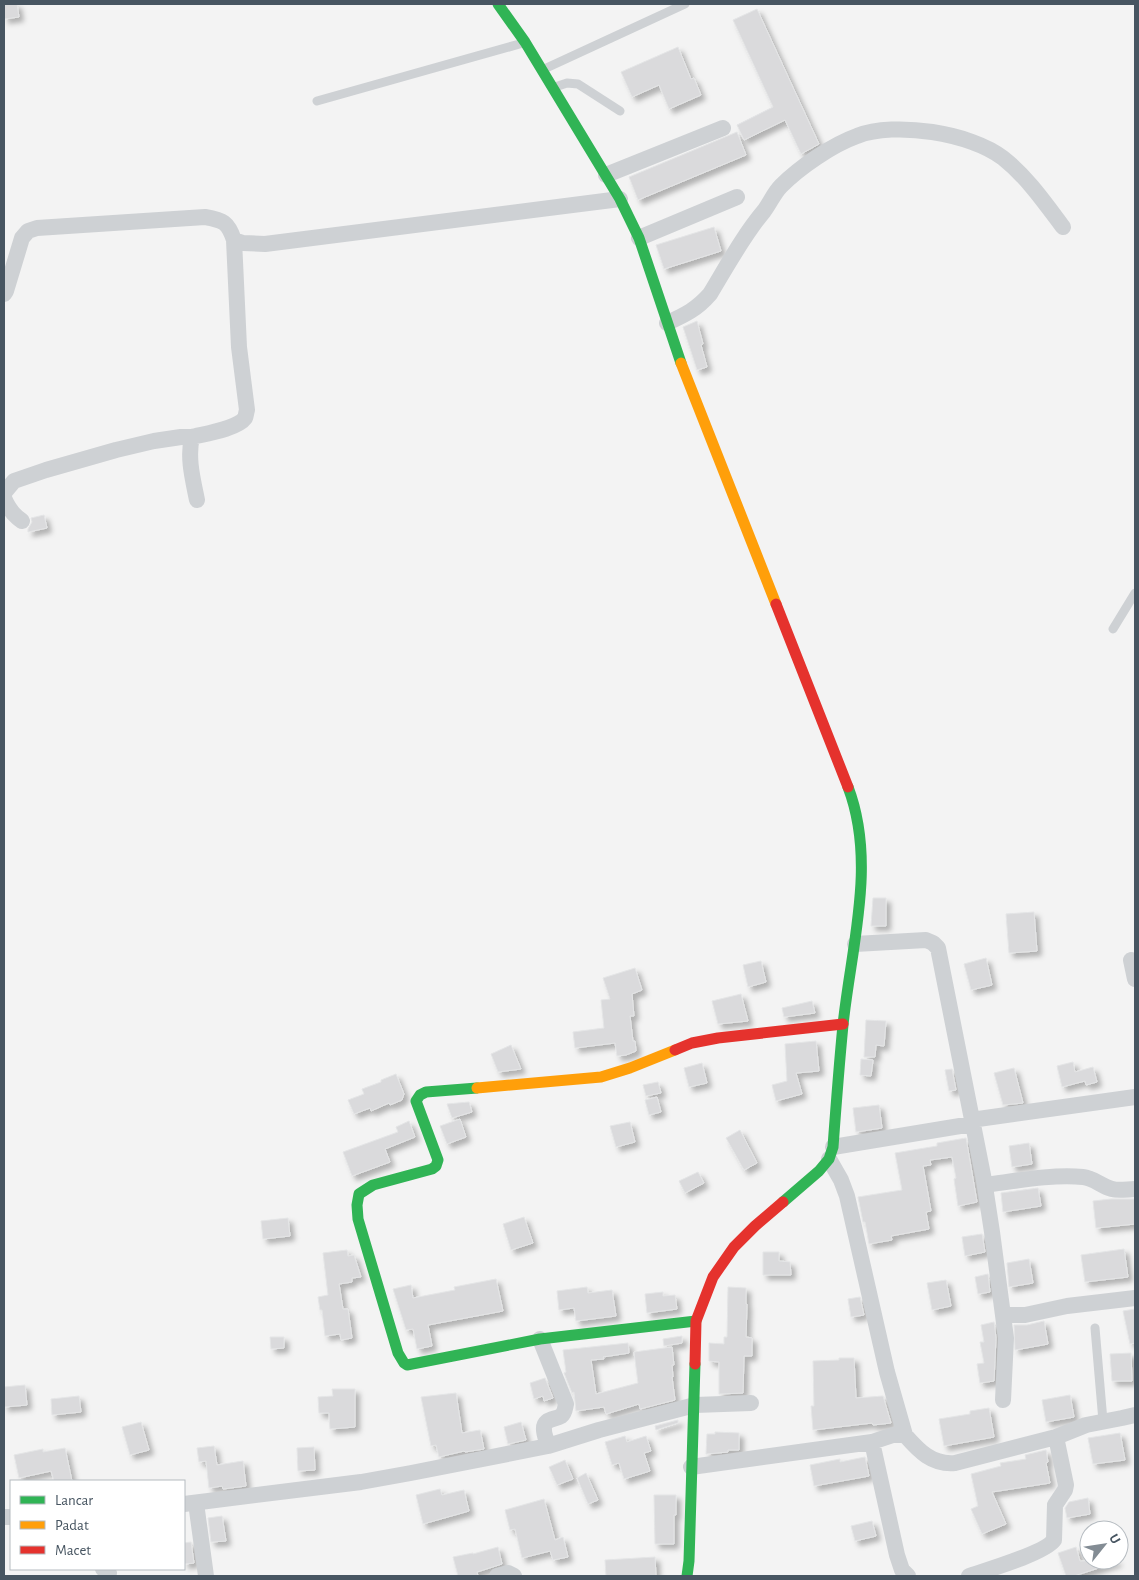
<svg xmlns="http://www.w3.org/2000/svg" width="1139" height="1580" font-family="'Alegreya Sans',sans-serif">
<defs>
<filter id="shadow"><feDropShadow dx="4.5" dy="4.5" stdDeviation="2.5" flood-color="#0004"/></filter>
</defs>
<rect width="100%" height="100%" fill="#f3f3f3"/>
<path fill="#dadadc" stroke="#e4e5e6" filter="url(#shadow)" d="M4,4H17L19,17L4,19Z
M757,9L819,144L801,154L785,120L744,140L737,125L773,107L733,20Z
M678,47L691,79L694,78L701,95L669,109L659,85L632,97L621,72Z
M737,132L746,155L638,200L629,177Z
M714,227L721,251L664,269L656,245Z
M697,321L703,344L701,345L707,367L697,370L683,327Z
M44,515L47,528L28,532V529L32,522L31,518Z
M873,898H886V926H871Z
M1034,912L1037,951L1009,953L1006,914Z
M986,958L992,985L971,990L964,964Z
M761,961L766,982L748,987L743,965Z
M635,968L642,990L632,994L634,1016H630L633,1041H635L636,1051L626,1055L617,1056L615,1043L575,1048L573,1032L604,1028L601,1000L610,999L603,978Z
M741,994L748,1021L718,1024L712,1001Z
M812,1001L815,1013L784,1017L782,1008Z
M866,1020L886,1021L884,1046L876,1045L875,1057H864Z
M816,1041L819,1071L796,1073L802,1094L776,1101L772,1085L787,1081L785,1044Z
M511,1045L521,1069L498,1072L491,1054Z
M861,1059L873,1060L871,1076L860,1075Z
M1073,1062L1075,1072L1093,1067L1097,1082L1086,1085L1085,1081L1062,1087L1057,1066Z
M702,1063L707,1083L689,1087L684,1068Z
M1014,1068L1023,1103L1003,1105L994,1073Z
M952,1069L956,1090L949,1091L945,1070Z
M396,1074L404,1094L402,1100L390,1105L389,1103L371,1111L370,1108L354,1114L348,1100L364,1094L362,1089L381,1082V1080Z
M658,1082L661,1093L646,1096L643,1085Z
M657,1097L661,1112L649,1115L645,1100Z
M469,1102L472,1112L452,1118L447,1104Z
M879,1105L882,1128L856,1132L853,1108Z
M460,1119L466,1137L447,1144L440,1126Z
M409,1121L415,1137L385,1149L390,1162L352,1176L343,1152L398,1132L396,1127Z
M630,1122L635,1142L616,1147L610,1126Z
M740,1130L757,1163L744,1170L726,1138Z
M966,1138L977,1202L958,1206L954,1179L956,1178L952,1157L930,1160L931,1165L923,1166L931,1211L926,1212L929,1229L891,1236L892,1240L869,1244L865,1222H863L858,1197L902,1190L895,1153L937,1146V1143Z
M1029,1143L1032,1164L1012,1167L1009,1146Z
M698,1172L704,1183L685,1193L679,1181Z
M1038,1188L1041,1206L1003,1212L1001,1193Z
M1111,1199H1135V1224L1096,1228L1093,1201Z
M524,1217L533,1243L511,1250L503,1224Z
M288,1218L290,1236L263,1239L261,1221Z
M982,1234L985,1252L965,1256L962,1237Z
M1124,1249L1128,1277L1085,1282L1081,1255Z
M347,1250L348,1256L354,1255L361,1277L352,1278V1282L339,1284L343,1309H348L352,1338L341,1340L340,1334L325,1336L322,1310H320L318,1297L328,1295L323,1253Z
M763,1252H779V1261L790,1262L791,1275H763Z
M1029,1259L1033,1283L1009,1287L1007,1263Z
M988,1274L990,1292L978,1294L975,1277Z
M496,1279L503,1311L428,1325L432,1346L417,1349L413,1329L406,1330L393,1289L411,1285L413,1298L455,1290L454,1287Z
M946,1280L951,1306L932,1310L927,1283Z
M587,1287L588,1293L612,1290L616,1316L576,1321L574,1308L559,1310L557,1291Z
M728,1287L746,1288V1304H747L746,1337L752,1338V1356H744L743,1393L719,1394V1362L709,1361V1343L724,1344V1337H727Z
M663,1292V1296L675,1295L677,1309L647,1313L645,1294Z
M860,1297L864,1315L851,1317L848,1299Z
M1135,1309V1343L1130,1344L1123,1311Z
M1044,1321L1048,1344L1015,1350L1014,1325H1027Z
M994,1322L996,1338L994,1381L980,1383L977,1364L984,1363L980,1342H984L981,1325Z
M682,1336V1343L664,1346L663,1339Z
M270,1337H284V1348L271,1349Z
M628,1343L629,1353L603,1357L604,1359L591,1360L596,1394L638,1383L634,1352L672,1347L674,1365H672L673,1377H672L675,1400L640,1409L639,1404L606,1414L604,1407L576,1411L574,1392L572,1393L564,1373L566,1372L563,1350Z
M1131,1353L1132,1381H1112L1110,1354Z
M839,1358H854L856,1398L883,1396L891,1423L873,1425L872,1423L813,1430L811,1406H814L813,1361L839,1360Z
M545,1378L553,1398L544,1401L543,1396L534,1399L530,1383Z
M25,1385L27,1405L4,1407V1387Z
M332,1389H355V1427L330,1429L329,1413H319L318,1397L333,1396Z
M456,1393L462,1433L480,1430L484,1449L465,1452L464,1451L439,1457L436,1445L431,1446L421,1397Z
M1070,1395L1074,1417L1046,1422L1042,1400Z
M79,1396L81,1412L52,1415L51,1399Z
M989,1408L994,1437L944,1446L939,1419L970,1414V1411Z
M678,1420V1423L656,1430L655,1426Z
M141,1422L149,1450L130,1455L122,1427Z
M521,1422L526,1440L508,1444L504,1427Z
M715,1432L739,1433V1450H728V1452L706,1454L707,1434H715Z
M1120,1433L1125,1460L1093,1464L1088,1438Z
M625,1436L627,1442L646,1436L651,1451L644,1453L650,1471L624,1479L619,1463L612,1465L605,1442Z
M214,1446L217,1465L243,1461L246,1486L223,1489L222,1486L209,1488L206,1461L199,1462L197,1448Z
M314,1447L315,1470L298,1471L297,1448Z
M65,1448L72,1481H54L51,1471L19,1478L14,1455L43,1449V1452Z
M1046,1450L1048,1462L1046,1463L1050,1483L992,1492L1006,1524L982,1534L971,1509L978,1506L971,1474L1001,1466L1000,1463L1026,1459L1025,1455Z
M865,1457L869,1476L814,1486L810,1465L840,1459V1462Z
M565,1460L573,1479L557,1485L549,1467Z
M586,1473L598,1500L588,1504L577,1478Z
M440,1489L442,1495L464,1490L469,1511L423,1524L416,1495Z
M654,1495H676V1515H674V1544H655Z
M1088,1498L1090,1514L1067,1518L1065,1508L1069,1502Z
M544,1499L555,1540L563,1537L568,1557L553,1560L550,1551L522,1558L515,1529L510,1530L505,1510Z
M222,1516L226,1541L211,1542L208,1518Z
M872,1521L876,1536L855,1541L851,1526Z
M191,1542L194,1563L184,1564V1543Z
M498,1547L502,1564L477,1572L478,1576H458L453,1557L473,1553V1554Z
M1076,1547L1080,1561L1117,1560V1562L1074,1576H1066L1058,1553Z
M655,1557L656,1576H606L605,1560Z"/>
<g fill="none" stroke-linecap="round" stroke-linejoin="round">
<path stroke="#ced1d4" stroke-width="9" d="M542,70L685,4
M555,87L567,83L578,84L620,111
M317,101L523,43
M1113,629L1135,593
M1095,1328L1103,1421"/>
<path stroke="#ced1d4" stroke-width="16" d="M606,175L723,128
M639,238L737,197
M4,294L6,291L22,238L28,231L37,228L205,217C223,220 228,222 234,240L243,243L265,244L620,199
M667,323C685,315 697,309 710,294C727,266 743,236 764,211C770,203 774,193 781,186C800,167 832,145 857,136C895,121 971,133 1003,158C1027,177 1045,203 1063,227
M4,493L14,481L46,470L116,450L154,441L181,437H192
M4,498C8,508 13,515 22,521
M197,500C193,480 187,458 192,437C204,434 237,429 245,418C246,416 246,413 247,410L239,347L234,240
M855,944L926,940L933,943L938,948L984,1180L992,1232L1006,1338L1003,1400
M1131,960L1135,979
M971,1120L1135,1097
M833,1147L960,1126H973
M829,1159L841,1180L847,1196L887,1372L905,1435
M985,1185C1016,1181 1052,1174 1083,1177C1094,1178 1101,1186 1112,1189C1119,1191 1128,1189 1135,1189
M1003,1315H1025L1067,1306L1135,1298
M540,1339L566,1404C565,1408 565,1413 561,1416C555,1420 543,1418 544,1430C544,1435 547,1441 548,1446
M872,1442L897,1555L902,1570L908,1576
M691,1467L872,1442L893,1435H905C919,1451 932,1465 955,1463L1056,1437L1086,1425L1122,1418L1135,1415
M196,1503L206,1576
M184,1504L361,1482L411,1473L548,1446L599,1430L695,1405L751,1403
M4,1517H11
M103,1569L109,1573
M497,1576L508,1573L514,1576
M969,1576C987,1570 1045,1553 1054,1540L1055,1505L1065,1490L1066,1485L1056,1437"/>
<path stroke="#30b455" stroke-width="11" d="M498,4L525,42L620,199L639,238L681,363
M477,1088L426,1092L420,1095L416,1101L438,1160L436,1166L432,1169L373,1185L359,1194L357,1205L358,1219L398,1353L404,1363L407,1365L540,1339L696,1321
M783,1202L819,1171L829,1159L833,1147C836,1106 839,1066 843,1025C851,947 877,863 848,787
M687,1576L689,1561L695,1364"/>
<path stroke="#ff9f0a" stroke-width="11" d="M681,363L776,604
M477,1088L601,1077L630,1068L675,1050"/>
<path stroke="#e5322d" stroke-width="11" d="M776,604L848,787
M675,1050L692,1043L718,1038L843,1024
M695,1364L696,1321L713,1277L734,1247L755,1226L783,1202"/>
</g>
<rect width="1139" height="1580" fill="none" stroke="#475561" stroke-width="10"/>
<rect x="10" y="1480" width="175" height="90" fill="#ffffff" stroke="#b5bbc0"/>
<rect x="20" y="1496" width="25" height="8" fill="#30b455" stroke="#b5bbc0"/>
<text x="55" y="1505" font-size="15" fill="#475561">Lancar</text>
<rect x="20" y="1521" width="25" height="8" fill="#ff9f0a" stroke="#b5bbc0"/>
<text x="55" y="1530" font-size="15" fill="#475561">Padat</text>
<rect x="20" y="1546" width="25" height="8" fill="#e5322d" stroke="#b5bbc0"/>
<text x="55" y="1555" font-size="15" fill="#475561">Macet</text>
<g transform="translate(1104 1545) rotate(60)"><circle r="24" fill="#ffffff" stroke="#b5bbc0"/>
<path d="M0-4L9 19L0 12L-9 19Z" fill="#838c94"/>
<text y="-8" font-size="14" font-weight="bold" text-anchor="middle" fill="#475561">U</text>
</g>
</svg>
